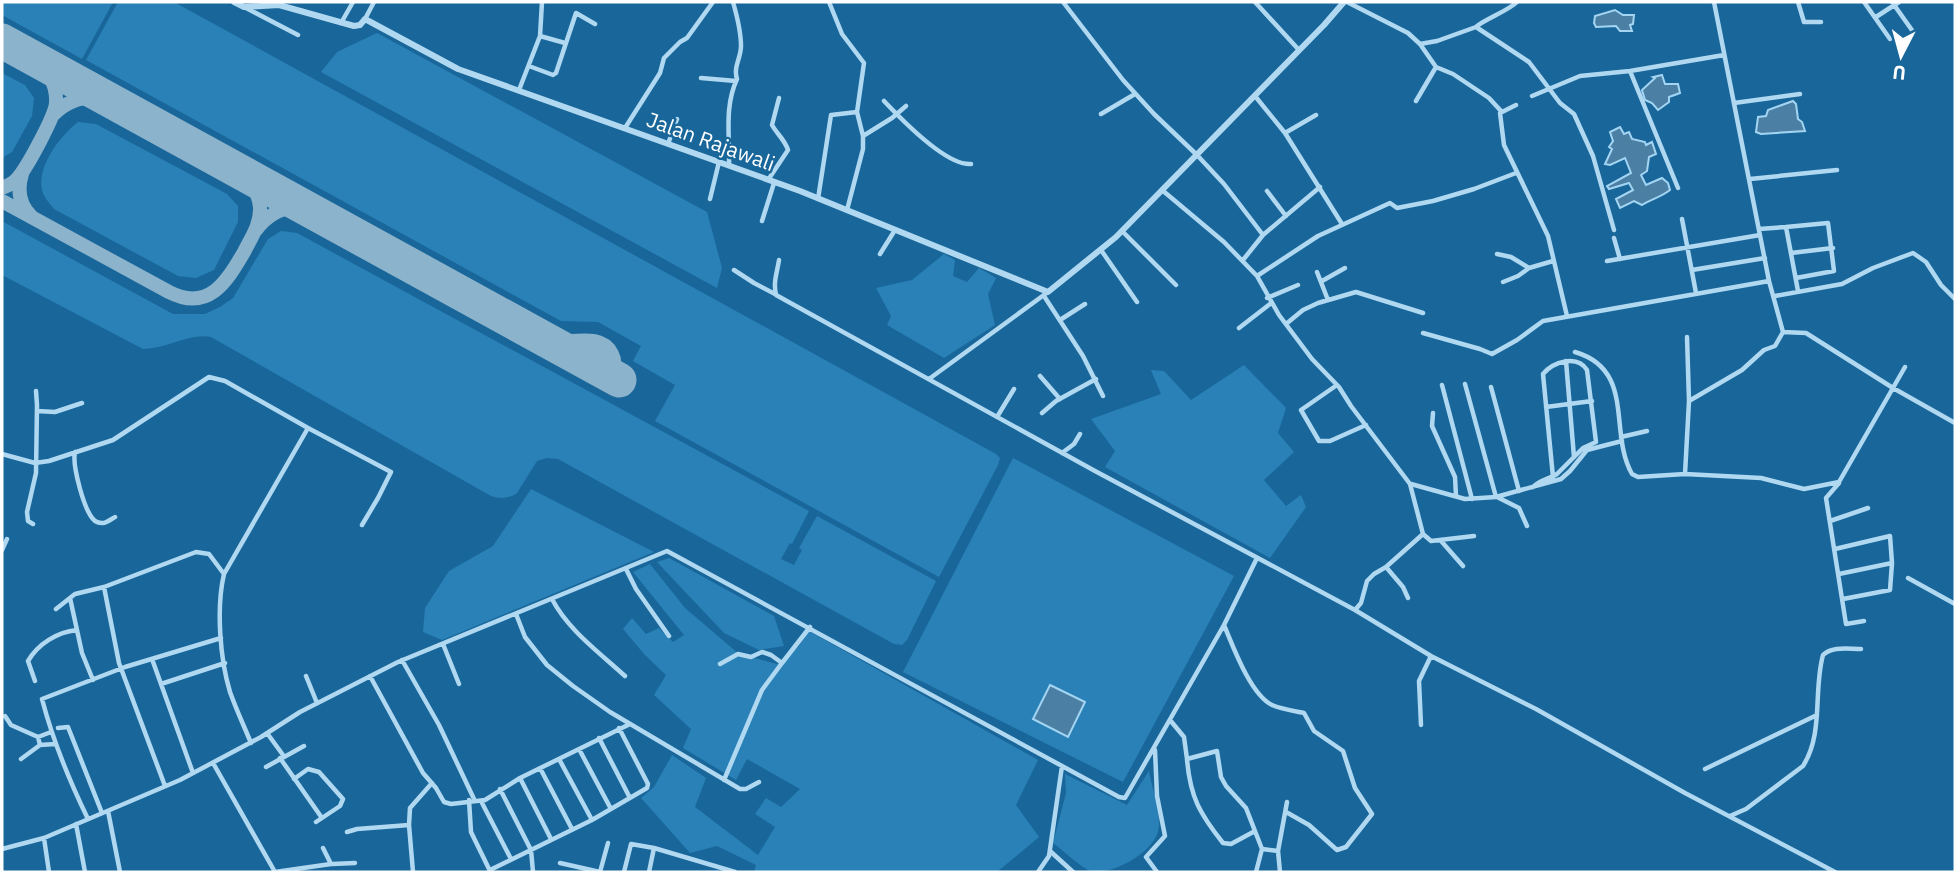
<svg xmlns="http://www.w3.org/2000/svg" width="1957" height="874" font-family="'IBM Plex Sans',sans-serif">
<rect width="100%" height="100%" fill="#19679a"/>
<path fill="#2981b7" d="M2,2H113L82,59L2,15Z
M118,2H174L996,454L1000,458L998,465L939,577L655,421L675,385L633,361L641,346L598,322L561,321L86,60Z
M377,33L707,212L722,268L717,288L321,72L337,52Z
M2,73L25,85L34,98L32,116L12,152L2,158Z
M78,122L96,124L227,194L238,206V222L214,270L196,278L178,276L54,209C50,204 43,196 42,190C37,166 60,136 78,122Z
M2,221L173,314H205L220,307L233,298L268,239L281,231L297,233L809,511L792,544L790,543L781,559L794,565L802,550L799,548L817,516L936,581L907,640L902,645L894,644L558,459L547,458L537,461L517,493C508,499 501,499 491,496L211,337C188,333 167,349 143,349L2,275Z
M944,254L955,260L953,276L967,282L979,268L996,278L988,294L995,325L944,358L887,325L891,316L876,288L912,280Z
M1244,365L1286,408L1278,433L1294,452L1264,480L1286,506L1301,495L1306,507L1270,558L1105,467L1115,451L1091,419L1161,394L1151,370L1164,371L1191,400Z
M1013,458L1234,576L1123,782L903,672Z
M531,489L654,552L442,640L423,632L425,608L449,571L493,546Z
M669,558L774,616L784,646L759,650L724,633L657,562Z
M650,564L685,608L739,654L777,664L798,647L809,631L1038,760L1016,805L1039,837L997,872H754L756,865L717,846L690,853L641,798L654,787L672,755L706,778L695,807L758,855L775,827L755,814L766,798L781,807L800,789L747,759L736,780L683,748L691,729L654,695L666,675L645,655L623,629L632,618L646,634L659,628L673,642L684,635L633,572Z
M1149,771C1152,788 1159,807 1159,824C1160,849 1117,874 1092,872C1079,866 1065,852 1053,843L1066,793L1065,774L1127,805Z"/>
<path fill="#4b80a4" stroke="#a3d5f3" stroke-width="2" d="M1615,10L1623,15H1634L1633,24L1630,25L1632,31H1620L1616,26L1596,27L1594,23L1595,16Z
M1662,75L1665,84H1678L1680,93L1669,97V102L1658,110L1652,103L1645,100L1642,90L1655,78L1653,77Z
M1793,101L1796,104L1798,119L1802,122L1805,131L1761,134L1756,132L1758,117L1766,116L1768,110Z
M1620,127L1624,134L1629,132L1632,139L1645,142L1646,145L1652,142L1656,154L1649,157L1647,171L1641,175L1646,185L1662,178L1668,183L1670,190C1661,197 1652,199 1642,205L1634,201L1620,208L1616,199L1633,190L1629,183L1609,189L1607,186L1631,173L1625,158L1610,165L1605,164L1612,149L1609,147L1613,141L1610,132Z
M1050,685L1085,702L1068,737L1033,719Z"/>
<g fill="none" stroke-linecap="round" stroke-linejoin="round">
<path stroke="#8cb3cc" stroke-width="14" d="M54,114C68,100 85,95 105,98
M22,174C17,190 19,204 31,216
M2,188C7,186 12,184 16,180C26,170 55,116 56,103C57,85 49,73 37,60
M2,201L169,292C208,312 226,283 244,252C251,238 261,224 260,207C259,196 254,186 249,177
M256,230C269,213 287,204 308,209
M548,341C568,345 601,331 612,354C616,362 615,368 610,375L600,378L584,368L572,354"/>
<path stroke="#8cb3cc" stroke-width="35" d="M2,41L619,380"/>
<path stroke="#b0d8f1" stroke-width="4.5" d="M829,2L842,34L864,63L857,112L863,136V149L847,210
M1063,2L1123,80L1154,114L1197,155L1224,184L1263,235
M1255,2L1299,50
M1347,2L1408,33L1420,44L1436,67L1453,74L1489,98L1501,111
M1714,2L1769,281L1783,332
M1798,2L1804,22H1821
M1864,2L1890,39
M1892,2L1914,33
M246,8L298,35
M1876,17L1899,2
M365,19L374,2
M341,23L353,2
M1477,26C1488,18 1509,10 1517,2
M540,36L565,43
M1420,44L1437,41L1476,27L1529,62L1560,103L1574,114L1593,156L1614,230
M529,66L553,75L556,73L576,13L595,24
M1630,71L1678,188
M701,78L736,81
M519,90L540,36L542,2
M1255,96L1285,133L1342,224
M1532,96L1580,76L1630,71L1724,55
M884,101C901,119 946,166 971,164
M1416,101L1436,67
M1734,103L1800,94
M1516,105L1500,113L1504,145L1548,236L1567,316
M1101,114L1135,94
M625,128L660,73L664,58L680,42L687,38L713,2
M1285,133L1316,115
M863,136L892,118L906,106
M668,144L677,119
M729,166C730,136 724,107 737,79C733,67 741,58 741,46C741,32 737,16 733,2
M1750,179L1837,170
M768,180L788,150C785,140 777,134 772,125L779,98
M1162,190L1224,242L1257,276L1279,315L1312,359L1339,387L1351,406L1410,484L1423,534L1386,567L1374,574L1367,581L1361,603L1355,610
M1267,191L1286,216
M710,199L719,162
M818,199L831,115L857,112
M1682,219L1696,293
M762,221L774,183
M1759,229L1786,227
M1122,231L1176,285
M1614,238L1620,259
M1101,250L1137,302
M1791,253L1833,248
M880,254L895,230
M1497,254L1511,257L1529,268L1553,261
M779,260C777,273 773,282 776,295L1095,471L1355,610L1431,656L1536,709L1685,793L1835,872
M1243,260L1263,235L1320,187
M1607,261L1760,235
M734,270L754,283L775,294
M1692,270L1765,258
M1317,272L1328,300
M1257,276L1318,236L1390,203L1397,208L1433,201L1474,189L1516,173
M1796,278L1834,271L1828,223L1786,227L1798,291
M1322,281L1345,268
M1503,282L1518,276L1529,268
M1044,296L1083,356L1103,396
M1775,296L1842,284L1873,268L1913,253L1926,262L1941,285L1955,299
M1267,298L1298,285
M1060,320L1085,304
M1286,324L1303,310L1318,303L1356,292L1423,313
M1239,328L1270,304
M1783,332L1806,333L1893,388L1955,423
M1423,333L1480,349L1492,354L1517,340L1543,321L1769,281
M1687,337L1689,401
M1575,352C1636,370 1608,432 1632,474L1638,477L1685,474L1761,478L1804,489L1839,482L1905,367
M1566,361L1574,457
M1040,376L1060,399
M929,379L1048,292
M1465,384L1496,497
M1337,385L1301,410L1319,441H1330L1366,425
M1442,385L1472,499
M1491,387L1519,491
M1546,407L1592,401
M37,411L55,412L82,403
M1042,413L1056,401L1096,379
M1433,413L1432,426L1455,477L1456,496
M997,417L1014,389
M1621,437L1647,431
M75,452C72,465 84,512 95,521C103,526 109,521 115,517
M1062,453L1074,444L1080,434
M2,454L35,463L49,461L113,440L209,377L225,381L308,428
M1685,474L1689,401L1742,370L1764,350L1775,346L1783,332
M1839,483L1826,498L1846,624L1864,621
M1411,484L1465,499L1496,497L1561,479L1570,471L1587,450L1622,441
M1533,487C1540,480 1549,479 1557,474L1583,448L1596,442L1587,370C1577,354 1553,362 1543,374L1553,477
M1497,497L1519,508L1527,526
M1830,521L1868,508
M33,524L28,521L27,512L36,473L37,405L36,391
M1423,534L1431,541L1474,536
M1442,542L1463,566
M1835,549L1890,536L1892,563L1890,590L1843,599
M2,550L7,539
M1386,567L1403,587L1408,598
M626,569L636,589L669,636
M1839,574L1892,563
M1908,578L1955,604
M104,587L119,663L165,786
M70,598L82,653L93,680
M552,599C568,630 600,653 625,676
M56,609L75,594L104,587L196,552L209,554L224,574
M516,614L525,637L547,665L573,686L610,712L740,789H746L759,782
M1224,625C1233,646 1250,694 1272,705C1281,709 1294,711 1304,713L1314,731L1343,751L1355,788L1372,814L1346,847L1337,850L1309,825L1286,812
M443,644L459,684
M152,659L193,773
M402,660L439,725L474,799
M720,664L738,654L751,657L762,652L771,655L782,663L810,627
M306,676L317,703
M370,676L423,773L436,788L444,802L451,804L485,800L520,778L630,724
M35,681L28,661C38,644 57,632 77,630
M161,684L225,663
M5,716L11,725L38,737L40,745L55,744
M1170,720L1184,737L1187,759L1217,751L1221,777L1226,786L1246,808L1262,849L1278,851
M1421,725L1419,681L1431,656
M58,728L68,727L102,813
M267,733L283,755
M38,737L51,732
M599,738L630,798
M251,743C244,726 236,709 230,692C220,659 216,608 224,574L308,428L391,472L378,498L362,525
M579,749L611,809
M1155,750L1157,796L1165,836L1146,857L1157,872
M280,758L322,818
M21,759L40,745
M559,759L592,820
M1187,759C1190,797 1200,814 1223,843L1231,844L1255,831
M213,763L275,872
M266,767L304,746
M540,768L572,829
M1705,769L1817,715
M520,778L551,839
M294,779L308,769L319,772L343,799L340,806L316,822
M724,780L762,690L782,663
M500,789L531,850L533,872
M469,800L471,832L490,871
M481,801L511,859
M108,811L120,872
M1730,816L1746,809L1803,766C1824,733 1813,691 1823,655C1832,646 1848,649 1861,649
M88,819C69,780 53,741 42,699L125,667L221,638
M76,824L85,872
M347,832L357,829L409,825
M44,838L49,872
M2,849L44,838L180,780L261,737L300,712L398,662L667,551L1119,797L1125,798L1224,625L1257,558
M1050,851L1073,872
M560,863L600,872
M332,864L355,863
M490,870L592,820L647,788L648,784L619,728
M275,872L331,864L323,848
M413,872L409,825L410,808L432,783
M600,872L608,843
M624,872L631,844L654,848
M649,872L654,848L735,872
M1038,872L1049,856L1062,766
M1256,872L1262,849
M1280,872L1278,851L1287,802"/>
<path stroke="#b0d8f1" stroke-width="6" d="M234,2L244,7L279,5L354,26L360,25L365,19L458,69L800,191L1048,292L1116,237L1324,25L1344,2"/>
</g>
<g text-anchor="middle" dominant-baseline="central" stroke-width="5" stroke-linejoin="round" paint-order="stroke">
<g font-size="21" fill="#fff" stroke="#19679a">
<text transform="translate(711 141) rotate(20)">Jalan Rajawali</text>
</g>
</g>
<rect width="1957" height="874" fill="none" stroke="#ffffff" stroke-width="7"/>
<g transform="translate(1901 56) rotate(186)" stroke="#19679a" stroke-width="5" paint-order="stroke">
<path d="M0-5L12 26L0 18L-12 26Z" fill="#ffffff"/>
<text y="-10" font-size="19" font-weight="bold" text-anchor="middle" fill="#ffffff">U</text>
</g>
</svg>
